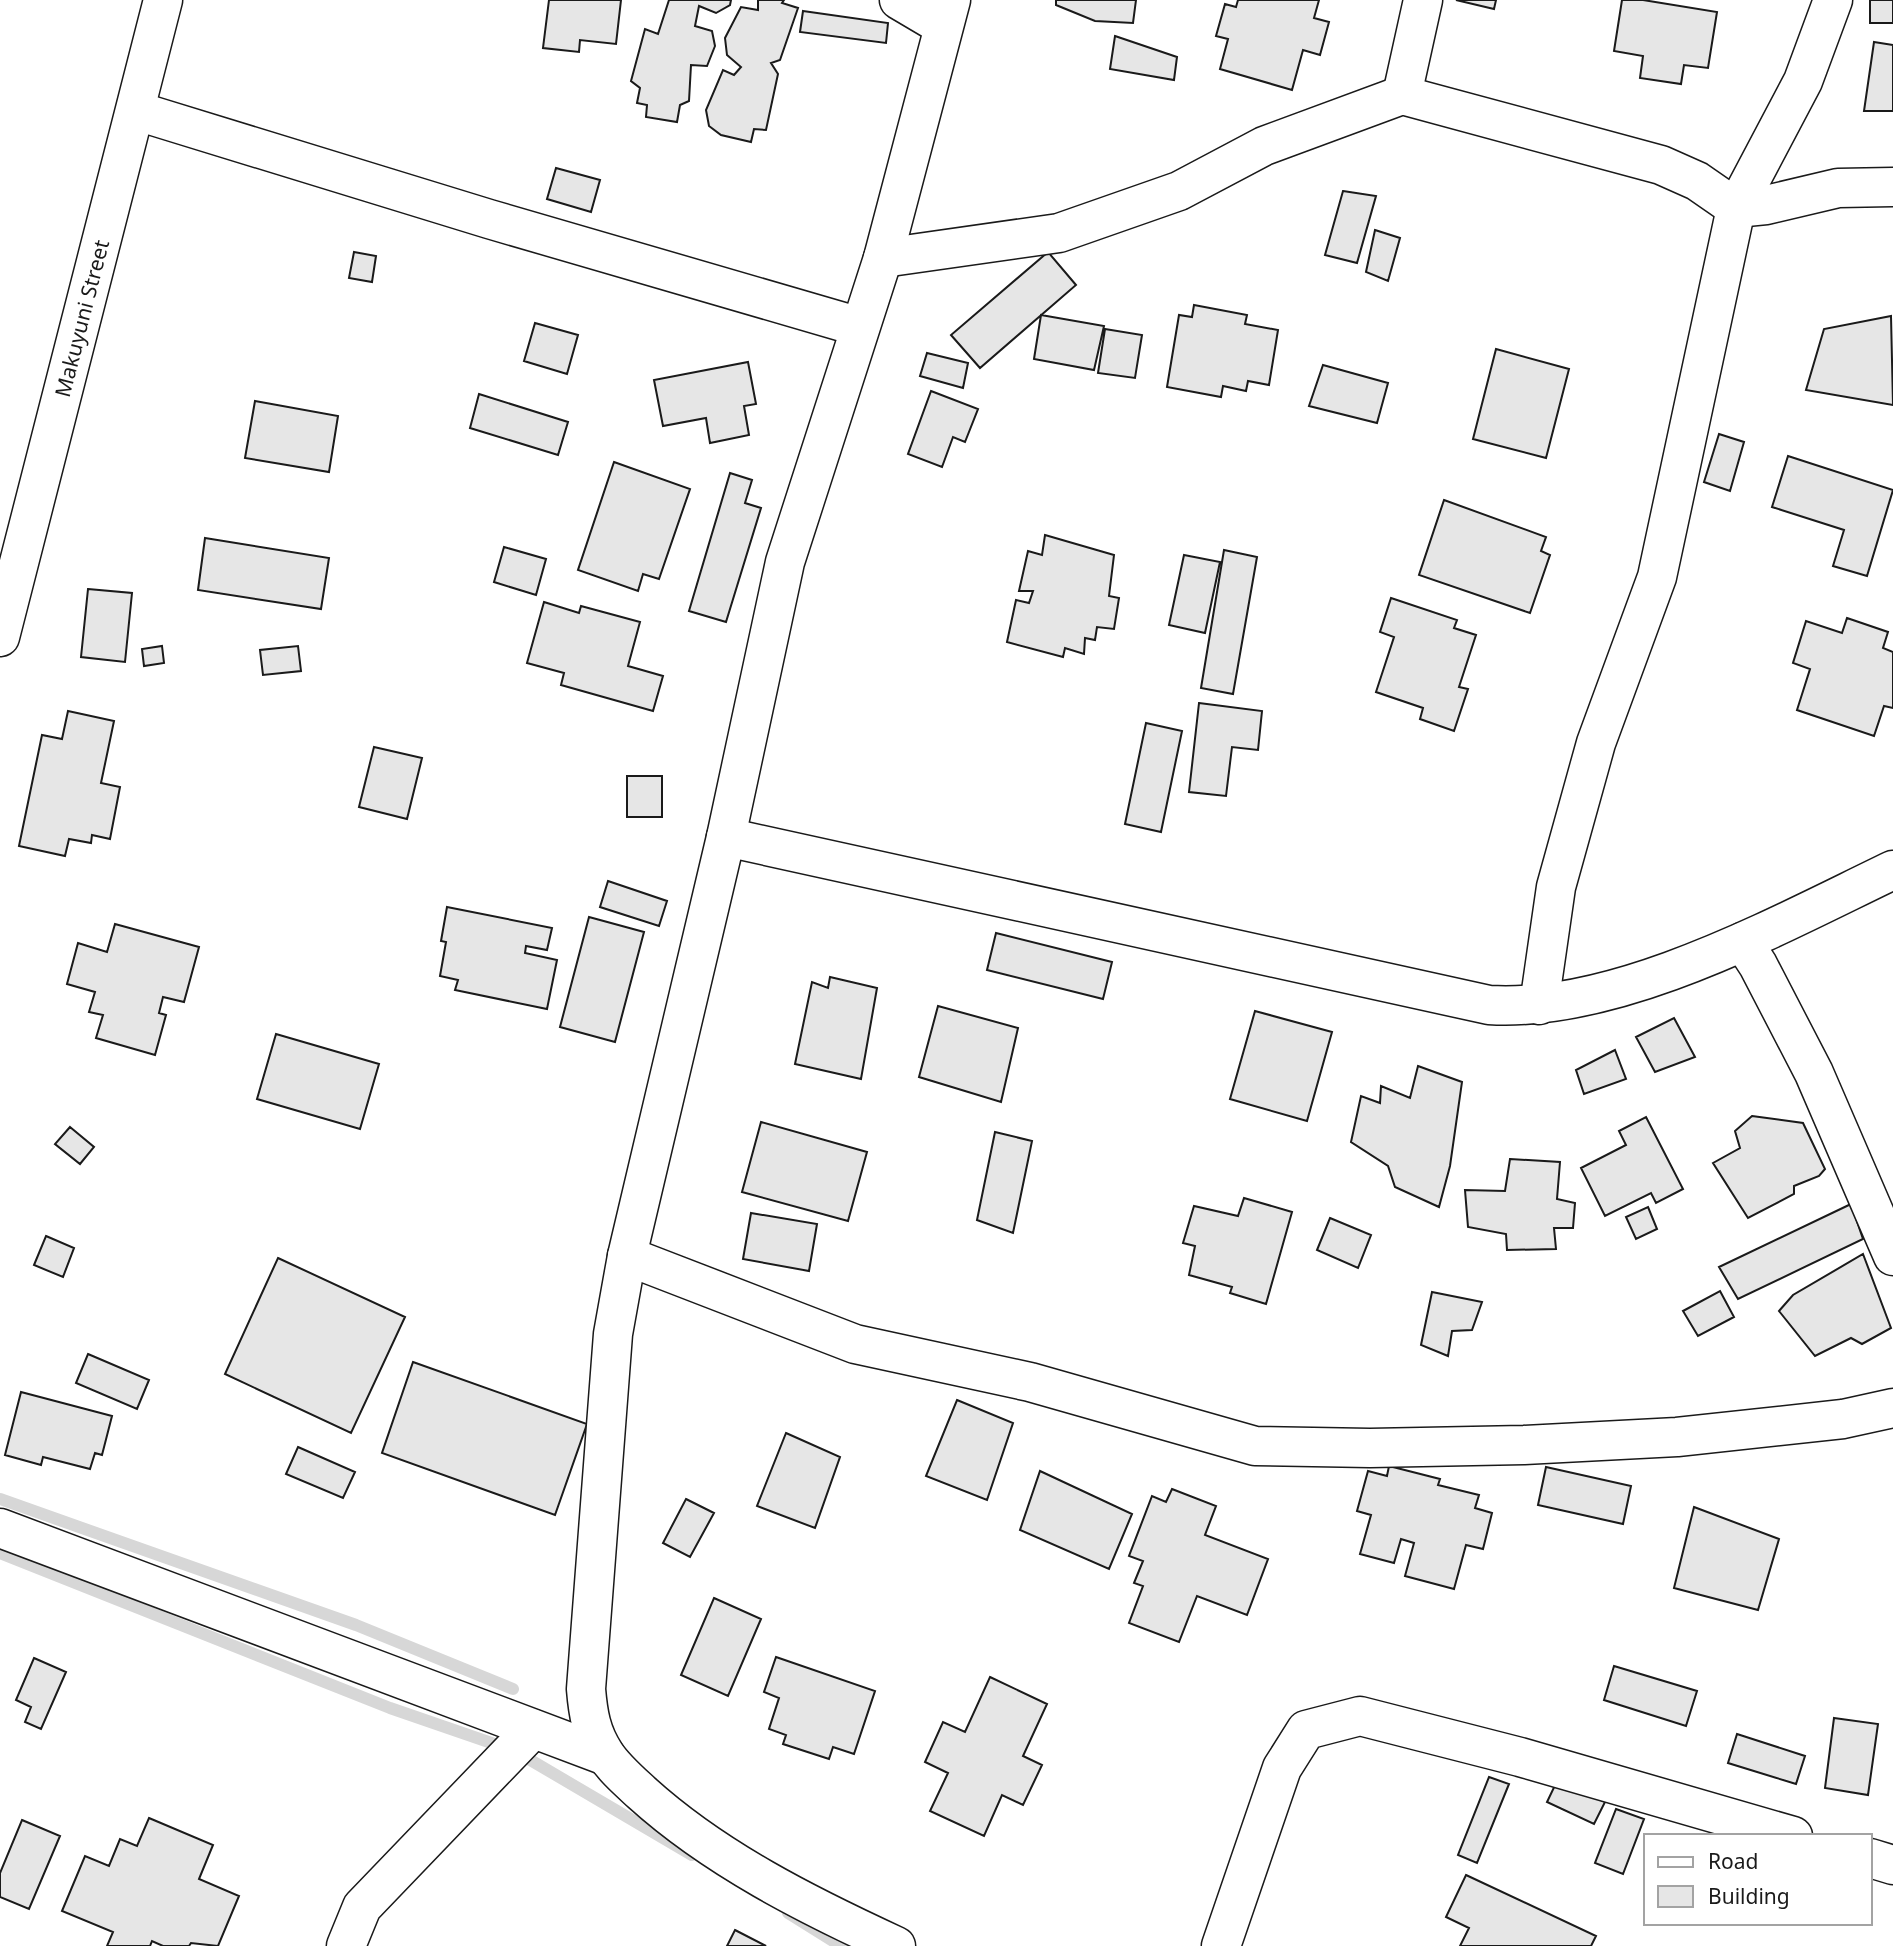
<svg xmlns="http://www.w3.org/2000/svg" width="1893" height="1946" font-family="'Noto Sans',sans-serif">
<rect width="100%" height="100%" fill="#fff"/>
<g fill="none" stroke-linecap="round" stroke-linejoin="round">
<path stroke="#d7d7d7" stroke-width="12" d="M0,1499L356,1625L513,1689
M0,1553L390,1708L515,1751L692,1855
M788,1913L841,1946"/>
</g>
<path fill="#e6e6e6" stroke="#1a1a1a" stroke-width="2" d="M549,0H621L616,44L580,40L579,52L543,48Z
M669,0H731L730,5L716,13L699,6L695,26L712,31L715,46L707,66L691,65L689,101L680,105L677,122L646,117L647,105L637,103L640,88L631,81L645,29L658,34Z
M758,0H784L782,3L798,8L780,60L771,63L778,74L766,130L754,129L751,142L721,135L709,126L706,110L723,70L734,75L741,67L727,55L725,38L741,7L758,10Z
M1056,0H1136L1133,23L1095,21L1056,5Z
M1238,0H1319L1314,18L1329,22L1320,55L1303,50L1292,90L1220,69L1228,39L1216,36L1225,4L1236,7Z
M1456,0H1496L1494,9Z
M1622,0H1643L1717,12L1708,68L1684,65L1681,84L1640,78L1643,56L1614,51Z
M1870,0H1893V23H1870Z
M803,11L888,23L886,43L800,32Z
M1115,36L1177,57L1174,80L1110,69Z
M1874,42L1893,45V111H1864Z
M556,168L600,180L591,212L547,199Z
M1343,191L1376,196L1357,263L1325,255Z
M1375,230L1400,238L1388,281L1366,272Z
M354,252L376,256L372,282L349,278Z
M1048,252L1076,285L980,368L951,335Z
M1194,305L1247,315L1245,324L1278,330L1269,385L1248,381L1246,391L1223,386L1221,397L1167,387L1179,315L1192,317Z
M1041,315L1104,326L1094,370L1034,359Z
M1891,316L1893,405L1806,390L1824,329Z
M535,323L578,335L567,374L524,361Z
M1105,329L1142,335L1135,378L1098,373Z
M1496,349L1569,369L1546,458L1473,439Z
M927,353L968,363L963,388L920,376Z
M748,362L756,404L744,406L749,435L710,443L706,418L663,426L654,380Z
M1323,365L1388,383L1377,423L1309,406Z
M931,391L978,409L965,442L953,437L942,467L908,454Z
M479,394L568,422L558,455L470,428Z
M255,401L338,416L329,472L245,458Z
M1719,434L1744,442L1730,491L1704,482Z
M1788,456L1893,490L1867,576L1833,566L1844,530L1772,507Z
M614,462L690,489L659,579L643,574L638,591L578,570Z
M730,473L752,480L745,503L761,508L726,622L689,611Z
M1444,500L1546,537L1541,551L1550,555L1530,613L1419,575Z
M1045,535L1114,555L1109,596L1119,598L1114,629L1097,627L1095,640L1085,638L1084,654L1065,648L1063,657L1007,642L1016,600L1029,603L1033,591H1019L1028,551L1042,555Z
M205,538L329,558L321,609L198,590Z
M504,547L546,559L536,595L494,582Z
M1224,550L1257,557L1233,694L1201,688Z
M1184,555L1220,562L1205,633L1169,625Z
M88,589L132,593L125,662L81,657Z
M1391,598L1457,620L1454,628L1476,635L1459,687L1468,689L1454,731L1420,719L1423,708L1376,692L1394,637L1380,632Z
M544,602L579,613L581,606L640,622L628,666L663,676L653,711L561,685L564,673L527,663Z
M1847,618L1888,632L1883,648L1893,652V708L1884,706L1874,736L1797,710L1810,669L1793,663L1806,621L1842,633Z
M162,646L164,663L144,666L142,649Z
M298,646L301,671L263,675L260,650Z
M1199,703L1262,711L1258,750L1232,747L1226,796L1189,792Z
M68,711L114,721L101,783L120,787L110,839L92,835L91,843L69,839L65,856L19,846L42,735L62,739Z
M1146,723L1182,731L1161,832L1125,824Z
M374,747L422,758L407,819L359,807Z
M627,776H662V817H627Z
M608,881L667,901L659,926L600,907Z
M447,907L552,928L547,950L526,946L525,953L557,960L547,1009L455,990L458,980L440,976L446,942L441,941Z
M589,917L644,932L615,1042L560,1027Z
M115,924L199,947L184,1002L163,997L159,1013L166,1015L155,1055L96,1038L103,1015L89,1012L95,992L67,984L78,943L107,952Z
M996,933L1112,962L1103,999L987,970Z
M830,977L877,988L861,1079L795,1064L812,982L828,988Z
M938,1006L1018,1028L1001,1102L919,1077Z
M1255,1011L1332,1032L1307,1121L1230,1099Z
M1674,1018L1695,1057L1655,1072L1636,1037Z
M276,1034L379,1064L360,1129L257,1099Z
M1615,1050L1626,1079L1584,1094L1576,1070Z
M1418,1066L1462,1082L1450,1166L1439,1207L1395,1187L1388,1166L1351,1142L1361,1096L1380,1103L1381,1086L1410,1098Z
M1752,1116L1803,1123L1825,1169L1819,1176L1794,1186V1194L1748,1218L1713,1163L1740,1148L1735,1131Z
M1646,1117L1683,1189L1656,1203L1651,1193L1605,1216L1581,1168L1626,1145L1619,1131Z
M761,1122L867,1152L848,1221L742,1192Z
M70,1127L94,1147L80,1164L55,1144Z
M995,1132L1032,1141L1013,1233L977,1220Z
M1510,1159L1560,1162L1557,1199L1575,1203L1573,1228H1554L1556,1249L1507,1250L1506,1234L1468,1227L1465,1190L1505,1191Z
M1244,1198L1292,1212L1266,1304L1230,1293L1232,1287L1189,1275L1195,1246L1183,1243L1194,1206L1238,1216Z
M1851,1204L1863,1239L1738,1299L1719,1267Z
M1648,1207L1657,1229L1636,1239L1626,1217Z
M751,1213L817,1224L809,1271L743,1259Z
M1330,1218L1371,1235L1358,1268L1317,1250Z
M46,1236L74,1248L63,1277L34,1265Z
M1863,1254L1891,1328L1862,1344L1851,1338L1815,1356L1779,1311L1793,1295Z
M278,1258L405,1317L351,1433L225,1374Z
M1720,1291L1734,1317L1698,1336L1683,1311Z
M1432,1292L1482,1302L1472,1330L1452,1331L1448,1356L1421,1345Z
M88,1354L149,1380L137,1409L76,1383Z
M413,1362L587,1424L555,1515L382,1453Z
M21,1392L112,1416L102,1455L95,1453L90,1469L43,1457L41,1465L5,1455Z
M957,1400L1013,1423L987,1500L926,1476Z
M786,1433L840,1457L815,1528L757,1506Z
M298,1447L355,1472L343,1498L286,1474Z
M1389,1466L1440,1479L1438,1485L1479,1495L1475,1508L1492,1513L1483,1549L1466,1545L1454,1589L1405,1576L1414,1543L1401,1539L1394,1563L1360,1554L1371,1515L1357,1511L1368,1471L1387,1476Z
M1546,1467L1631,1486L1623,1524L1538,1505Z
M1040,1471L1132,1514L1109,1569L1020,1530Z
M1172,1489L1216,1506L1205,1535L1268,1559L1247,1615L1197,1596L1179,1642L1129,1623L1143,1586L1134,1583L1143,1561L1129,1556L1152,1496L1166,1502Z
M686,1499L714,1513L690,1557L663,1543Z
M1694,1507L1779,1539L1758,1610L1674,1588Z
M714,1598L761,1619L728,1696L681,1675Z
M776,1657L875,1691L854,1754L833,1747L829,1759L783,1744L786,1735L769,1729L779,1698L764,1692Z
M34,1658L66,1672L41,1729L25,1722L31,1707L16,1700Z
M1614,1666L1697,1691L1686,1726L1604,1700Z
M990,1677L1047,1704L1023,1756L1042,1765L1023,1805L1002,1795L984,1836L930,1811L948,1773L925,1762L943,1722L965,1732Z
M1834,1718L1878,1724L1868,1795L1825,1788Z
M1737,1734L1805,1756L1796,1784L1728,1763Z
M1489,1777L1509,1784L1477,1863L1458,1855Z
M1558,1779L1605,1802L1594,1824L1547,1802Z
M1616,1809L1644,1819L1623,1874L1595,1863Z
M149,1818L213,1845L199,1879L239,1896L218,1946L191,1943L189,1946H163L152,1941L150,1946H107L113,1932L62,1911L85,1856L109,1866L120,1839L137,1846Z
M22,1820L60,1836L29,1909L0,1897V1873Z
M1466,1875L1596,1936L1591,1946H1460L1469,1928L1446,1917Z
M735,1930L766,1946H727Z"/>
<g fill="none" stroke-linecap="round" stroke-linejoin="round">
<g stroke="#1a1a1a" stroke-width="41">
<g id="minor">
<path d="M899,0L943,26"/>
<path d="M1402,95L1423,0"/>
<path d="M137,111L489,219L860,327"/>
<path d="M883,258L1059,233L1179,191L1264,146L1402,95L1661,165L1697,181L1736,208L1766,205L1838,188L1893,187"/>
<path id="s1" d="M0,637L163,0"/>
<path d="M726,837L1489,1005C1619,1013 1778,925 1893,870"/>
<path d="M1743,942L1758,965L1814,1073L1893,1256"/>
<path d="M1539,1005L1556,887L1596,743L1657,577L1736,208L1803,81L1833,0"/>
<path d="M627,1256L855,1344L1030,1382L1255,1446L1370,1448L1524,1445L1677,1437L1843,1419L1893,1408"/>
<path d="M0,1528L606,1756"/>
<path d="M1870,1858L1893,1865"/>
<path d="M346,1946L362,1907L533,1729"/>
<path d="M896,1946C807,1905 715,1859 642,1793C629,1781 614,1768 605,1754C591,1733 588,1713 586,1689L613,1334L627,1256L726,837L785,562L883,258L951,0"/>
<path d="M1221,1946L1282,1768L1306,1730L1360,1716L1520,1757L1793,1836"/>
</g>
</g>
<use href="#minor" stroke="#fff" stroke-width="38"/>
</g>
<g text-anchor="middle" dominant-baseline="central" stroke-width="5" stroke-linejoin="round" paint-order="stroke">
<g font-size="21" fill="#1a1a1a" stroke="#fff">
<text stroke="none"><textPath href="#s1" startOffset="329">Makuyuni Street</textPath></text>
</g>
</g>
<rect x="1644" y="1834" width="228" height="91" fill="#ffffff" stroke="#a3a3a3" stroke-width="2"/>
<rect x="1658" y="1857" width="35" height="10" fill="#ffffff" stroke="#a3a3a3" stroke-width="2"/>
<text x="1708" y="1869" font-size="21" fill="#1a1a1a">Road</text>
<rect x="1658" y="1886" width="35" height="21" fill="#e6e6e6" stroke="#a3a3a3" stroke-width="2"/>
<text x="1708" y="1904" font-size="21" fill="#1a1a1a">Building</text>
</svg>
